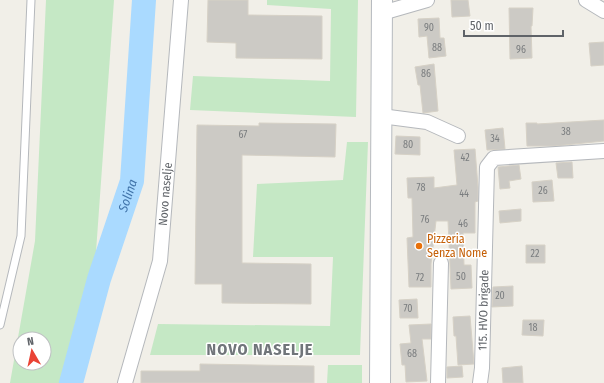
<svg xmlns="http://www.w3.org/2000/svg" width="604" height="383" font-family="'Fira Sans Condensed',sans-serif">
<rect width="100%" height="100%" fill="#f1efe8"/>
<path fill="#c5e8c5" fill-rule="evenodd" d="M46,0H114L94,280L66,383H10L35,241ZM20,339H44V363H20Z
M267,0H358L356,117L190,110L193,76L330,81L331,9L267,5Z
M347,142H368L360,355H150L158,324L330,326L333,257H253L257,184L343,180Z
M328,365H362V383H327Z"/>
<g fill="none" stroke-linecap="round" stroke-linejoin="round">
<path stroke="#aadaff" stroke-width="24" id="s1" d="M71,383L99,279L132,181L144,0"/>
</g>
<path fill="#cccac5" stroke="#d6d1c6" d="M208,0H248V15L322,16V59L236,58V43L207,42Z
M451,0H468L470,16L452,17Z
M509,8H533L532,26H531L532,58L510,59Z
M439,18L440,38H444L446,56L429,58L427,36L419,37L418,19Z
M604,42V65L591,66L589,43Z
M434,64L438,111L423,113L420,85H418L415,67Z
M604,120V141L555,146H527L526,123H537V124Z
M259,123L336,124L335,157L242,155V263L311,264V304L222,303V284H195L197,125L259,126Z
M503,128L505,149L487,150L485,130Z
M396,136L420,137V155L395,154Z
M475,149L478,187V201L475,202V233H463L464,265H471L472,288L451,289L448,221H436L431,264V287H409L407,238L413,237L412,198H408L407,178L434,177V188L457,185L454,150Z
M572,162L573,178H558L556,163Z
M519,165L521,179L509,181L510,188L500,189L498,167Z
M552,180L554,201L533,202L532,182Z
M521,209V221L500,223L499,211Z
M526,245H545V263H526Z
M513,286V306L492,307L493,287Z
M417,299L418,318H400L399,300Z
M470,316L474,364L458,365L456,336H454L453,317Z
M523,320H544L543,336L522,335Z
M431,324V339H422L427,381L406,382L405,365H402L400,344L411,343L409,325Z
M200,364L314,366V383H141V371H200Z
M462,366L463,377L447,378V367Z
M522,366L523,383H503L502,368Z"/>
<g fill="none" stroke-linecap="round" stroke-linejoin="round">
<g stroke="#b5b8bc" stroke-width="9">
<path id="lane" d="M0,325L21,236L31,0"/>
</g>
<g stroke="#b5b8bc" stroke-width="16">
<g id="street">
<path d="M586,0L604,11"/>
<path d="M382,13L427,0"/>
<path d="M381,116L427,122L458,136"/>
<path id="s2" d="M125,383L160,261L181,0"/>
<path d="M438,383L441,263"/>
<path id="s3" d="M480,383L482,368L487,167L494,158L604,151"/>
</g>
</g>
<g stroke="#b6babf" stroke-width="22">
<path id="secondary" d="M380,383L382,0"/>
</g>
<use href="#lane" stroke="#fff" stroke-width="7"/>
<use href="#street" stroke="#fff" stroke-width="14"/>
<use href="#secondary" stroke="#fff" stroke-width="20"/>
</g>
<circle fill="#e8710a" stroke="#fff" stroke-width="1.5" cx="419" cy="246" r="4"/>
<g text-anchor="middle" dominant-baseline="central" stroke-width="3" stroke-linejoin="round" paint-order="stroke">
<g font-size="10" fill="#7a7d7f">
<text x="429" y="28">90</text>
<text x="437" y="48">88</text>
<text x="521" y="50">96</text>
<text x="426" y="74">86</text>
<text x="566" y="132">38</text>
<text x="243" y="135">67</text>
<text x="495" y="139">34</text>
<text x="408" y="145">80</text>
<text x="465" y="158">42</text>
<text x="421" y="188">78</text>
<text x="543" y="191">26</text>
<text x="464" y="194">44</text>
<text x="425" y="220">76</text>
<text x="463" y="224">46</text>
<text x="535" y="254">22</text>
<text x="461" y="277">50</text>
<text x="420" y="278">72</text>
<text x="500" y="296">20</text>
<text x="408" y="309">70</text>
<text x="533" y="328">18</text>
<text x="412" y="354">68</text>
</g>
<g font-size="12" fill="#5f6368" stroke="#fff">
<text stroke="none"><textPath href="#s2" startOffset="194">Novo naselje</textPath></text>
<text stroke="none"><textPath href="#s3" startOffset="73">115. HVO brigade</textPath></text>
</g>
<g font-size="12" fill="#c56008" stroke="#fff" text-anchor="start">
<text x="427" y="239">Pizzeria<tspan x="427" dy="14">Senza Nome</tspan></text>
</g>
<g font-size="13" font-style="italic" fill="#4174aa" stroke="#fff">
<text stroke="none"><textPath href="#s1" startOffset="196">Solina</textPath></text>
</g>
<g font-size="16" font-weight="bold" letter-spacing="1" fill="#70757a" stroke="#fff">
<text x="260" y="349">NOVO NASELJE</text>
</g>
</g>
<g transform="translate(32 351) rotate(351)"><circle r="19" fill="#ffffff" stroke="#bfc1c3"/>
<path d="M0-3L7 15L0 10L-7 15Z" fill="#ea4335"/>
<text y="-6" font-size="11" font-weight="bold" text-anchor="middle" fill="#5f6368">N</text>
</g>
<path d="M464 30v6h99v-6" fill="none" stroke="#5f6368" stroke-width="2"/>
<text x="470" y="30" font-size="12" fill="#5f6368" stroke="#ffffff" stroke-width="3" paint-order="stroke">50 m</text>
</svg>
